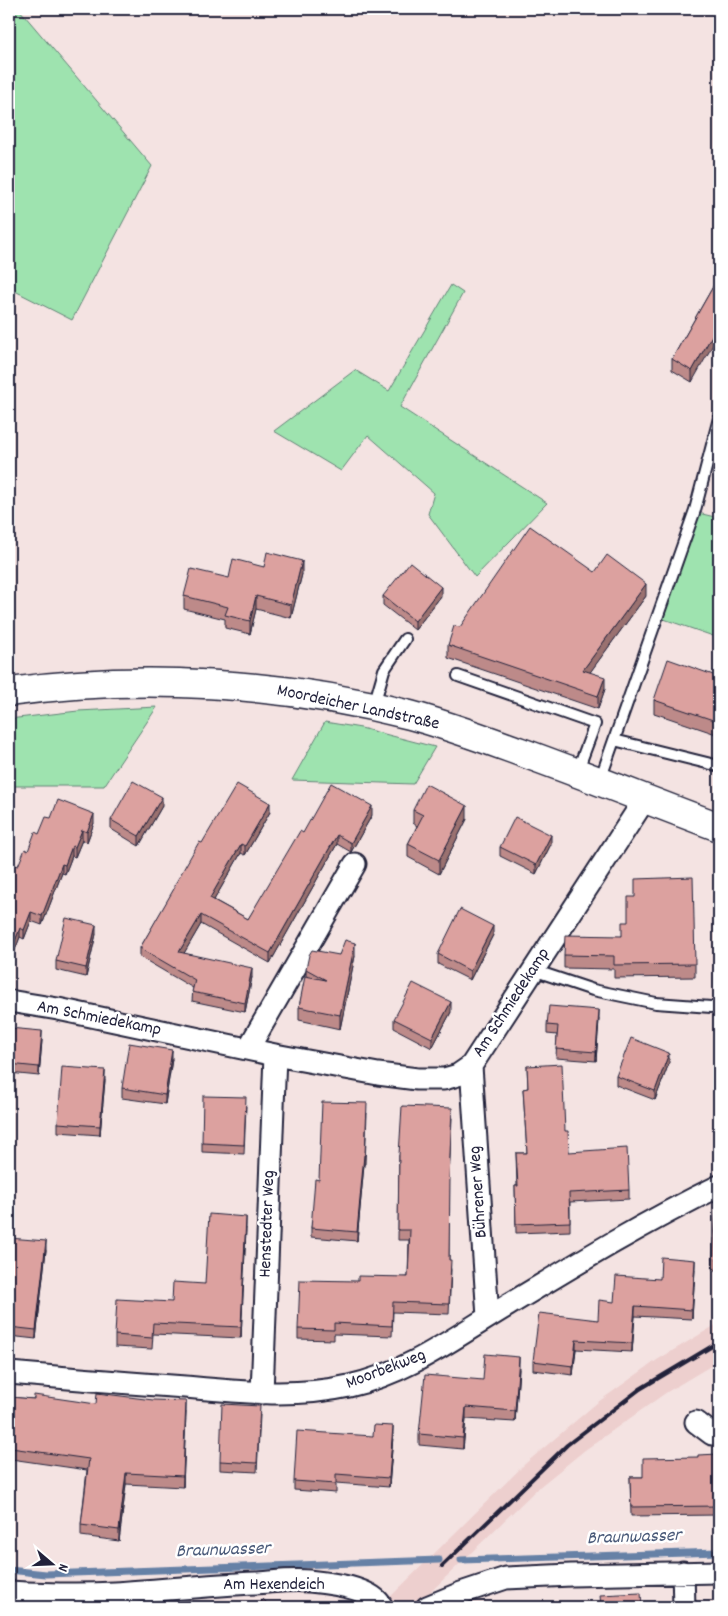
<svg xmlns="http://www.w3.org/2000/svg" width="728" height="1616" font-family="Dekko,sans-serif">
<rect width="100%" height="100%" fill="#f4e3e2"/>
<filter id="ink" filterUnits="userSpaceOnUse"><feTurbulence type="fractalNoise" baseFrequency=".02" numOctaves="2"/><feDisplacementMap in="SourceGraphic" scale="10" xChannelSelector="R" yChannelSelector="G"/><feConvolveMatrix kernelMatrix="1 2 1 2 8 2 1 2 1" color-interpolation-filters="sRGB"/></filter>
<g filter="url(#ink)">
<path fill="#edcfce" d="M719,1323V1361L667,1392L585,1450L538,1488L415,1607H380L526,1463L598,1402L657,1360Z"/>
<path fill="#9ee3af" stroke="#608275" d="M9,9H19L152,166L72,320L9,288Z
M451,285L463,293L400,407L547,503L475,577L428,514L434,493L368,435L341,471L274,431L355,370L389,391Z
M694,512L719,518V638L658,617Z
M157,707L104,786H9V719L78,711Z
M325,722L361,728L435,747L413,784L292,780Z"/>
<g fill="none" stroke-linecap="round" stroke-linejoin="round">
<path stroke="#6681a6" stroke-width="7" d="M461,1560L719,1552
M9,1570L46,1574L439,1560"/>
<g stroke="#22223b" stroke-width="14">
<path id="service" d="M458,676L595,724L577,772
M374,705L384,670L405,639
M614,740L719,766
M600,780L695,510L719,418
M533,970L593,990L656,1003L711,1007
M29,1607L34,1593"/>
</g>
<g stroke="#22223b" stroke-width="25">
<path id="minor" d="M9,1001L58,1009L275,1055L378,1074L417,1079H444L458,1075L471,1066L645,799
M248,1049L355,864
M471,1066L488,1317
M9,1373C67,1378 126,1383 185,1387C240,1392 295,1398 349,1386C408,1373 455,1337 505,1307C576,1264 645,1222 719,1186
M262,1393L275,1055
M696,1422L712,1434H719
M683,1572L684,1607
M9,1592C44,1594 80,1595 115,1593C162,1590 209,1585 256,1583C273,1582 292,1579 309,1581C329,1583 372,1587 382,1607
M427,1607L461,1593L506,1578L571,1575L719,1572"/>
</g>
<g stroke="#22223b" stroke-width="31">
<path id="secondary" d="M9,692C140,674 282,682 410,715C447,725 482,738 518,751C585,775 652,802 719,827"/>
</g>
<use href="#service" stroke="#fff" stroke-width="10"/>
<use href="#minor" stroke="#fff" stroke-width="21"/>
<use href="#secondary" stroke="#fff" stroke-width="28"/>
<path stroke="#22223b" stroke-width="4" d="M442,1566L567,1445L640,1389L719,1342"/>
</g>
<path fill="#bd8a89" stroke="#22223b" d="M719,276L692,382L672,370V359Z
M264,567L302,574L291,618L256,609L250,634L225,628V619L184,609V596Z
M595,572L646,596L590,672L605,689L598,709L448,658V645L460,627Z
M383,596H441L415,630L383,605Z
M719,677V735L654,713V700Z
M162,806L139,846L111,829V820Z
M413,810L467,819L439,874L408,857V844L417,826L413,823Z
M270,812L245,855L241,853L214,900L248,919L303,833L372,815L351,852L337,844L270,963L201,924L184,953L252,977L245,1012L192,1001L193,988L140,957V948L174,890V886L202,843Z
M51,818L94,823L87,842L82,840L75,857L72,856L65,874L62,873L42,925L31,921L24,939L20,937L13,955L9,954V878L18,866Z
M551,844L536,874L500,856V847Z
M96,934L86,977L56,970V961Z
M493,935L470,980L438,964V954Z
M622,936L695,964V977L614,978V969L564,968V955Z
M339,955L355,956L340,1029L299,1020V1007L306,976V969Z
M451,1012L432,1048L394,1028V1019Z
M599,1019L596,1061L556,1058L557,1035L547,1034V1025Z
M9,1028L42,1040L39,1076L9,1073Z
M172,1059L165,1104L122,1098V1088Z
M669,1063L655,1100L616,1085V1076Z
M527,1066L565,1131L569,1152L629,1190V1199L570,1202V1231L516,1233L515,1186H517L516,1153H527L523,1089L528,1088Z
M105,1080L100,1135L58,1132V1123Z
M246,1106L244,1154L202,1152V1143Z
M367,1113L365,1164H364L357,1241L311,1237V1228L319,1180Z
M452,1118L449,1178V1260L451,1270L449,1314L393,1312L392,1336L334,1334V1340L298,1339V1329L358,1281L408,1277L409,1240H398L399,1155Z
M719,1205V1270H713V1259Z
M246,1228L241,1338L153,1334L152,1349L115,1347V1335L172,1302L205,1284Z
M9,1238L46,1250L36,1339L9,1336Z
M695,1269L692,1319L635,1316L632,1352L576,1349L573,1375L533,1370V1361L598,1320L614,1302L660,1279Z
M519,1369L515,1422L466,1419L463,1449L419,1445V1434L483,1380Z
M9,1397L186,1412L183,1487L126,1484L119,1541L81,1536V1525L87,1470L11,1459L10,1473H9Z
M260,1415L257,1472L220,1470V1461Z
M373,1436H393L389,1487L336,1483V1493L294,1490V1481Z
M719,1454V1515L631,1516L630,1477H643L698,1457Z"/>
<path fill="#9a716f" stroke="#22223b" d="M719,323V334L692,382V371Z
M302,561V574L291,618V605Z
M646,584V596L583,682V670Z
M441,587V596L415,630V621Z
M256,596V609L250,634V621Z
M605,677V689L598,709V696Z
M162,797V806L139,846V836Z
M270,803V812L245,855V846Z
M372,806V815L351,852V843Z
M467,806V819L439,874V860Z
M94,814V823L87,842V832Z
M82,830V840L75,857V847Z
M337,835V844L270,963V953Z
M551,835V844L536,874V865Z
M241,844V853L210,907V898Z
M72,846V856L65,874V865Z
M62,864V873L42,925V916Z
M31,912V921L24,939V930Z
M201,915V924L179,962V952Z
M96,925V934L86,977V968Z
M493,926V935L470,980V971Z
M20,928V937L13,955V946Z
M355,943V956L340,1029V1015Z
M252,968V977L245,1012V1003Z
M451,1002V1012L432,1048V1038Z
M599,1010V1019L596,1061V1052Z
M42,1031V1040L39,1076V1067Z
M172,1050V1059L165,1104V1095Z
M669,1053V1063L655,1100V1091Z
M105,1070V1080L100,1135V1126Z
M364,1155V1164L357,1241V1232Z
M246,1217V1228L241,1338V1327Z
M46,1241V1250L36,1339V1330Z
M695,1260V1269L692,1319V1310Z
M635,1306V1316L632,1352V1343Z
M576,1340V1349L573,1375V1366Z
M519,1357V1369L515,1422V1411Z
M186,1401V1412L183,1487V1476Z
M466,1407V1419L463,1449V1438Z
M393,1426V1436L389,1487V1478Z
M126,1473V1484L119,1541V1530Z"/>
<path fill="#dca19f" stroke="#22223b" d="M719,276V323L692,371L672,359Z
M530,526L595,572L607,555L646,584L583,670L605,677L598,696L448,645L454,626L460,627Z
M267,552L302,561L291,605L256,596L250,621L225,615L228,607L184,596L191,569L229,578L233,559L264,567Z
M410,562L441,587L415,621L383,596Z
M668,659L719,677V722L654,700Z
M133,781L162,797L139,836L111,820Z
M331,783L372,806L351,843L337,835L270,953L201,915L179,952L252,968L245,1003L192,992L195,980L140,948L175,887L174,886L199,842L202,843L237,784L270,803L245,846L241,844L210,898L248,919L300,831L303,833Z
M426,784L467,806L439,860L408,844L423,815L413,810Z
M58,800L94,814L87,832L82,830L75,847L72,846L65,865L62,864L42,916L31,912L24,930L20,928L13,946L9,944V878L14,865L18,866L25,849L28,851L35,832L39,834L46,817L51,818Z
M515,817L551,835L536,865L500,847Z
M693,877L695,964L614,965V956L564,955L565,935L622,936V922H628V897H635V879Z
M460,909L493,926L470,971L438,954Z
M66,918L96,925L86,968L56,961Z
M345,940L355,943L340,1015L299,1007L305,976L326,980L306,969L309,955L312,950L339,955Z
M413,983L451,1002L432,1038L394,1019Z
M549,1006L599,1010L596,1052L556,1049L558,1026L547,1025Z
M9,1028L42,1031L39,1067L9,1064Z
M631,1038L669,1053L655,1091L616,1076Z
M129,1043L172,1050L165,1095L122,1088Z
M562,1064L565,1131H568L569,1152L627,1148L629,1190L569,1193L570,1222L516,1224L515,1186H518L516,1153H527L523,1089L528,1088L527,1066Z
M62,1067L105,1070L100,1126L58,1123Z
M203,1096L246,1097L244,1145L202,1143Z
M322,1102L367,1103L365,1155H364L357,1232L311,1228L315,1179L319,1180Z
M402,1106L452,1108L449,1178H450L449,1260H451L449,1304L393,1302L392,1326L334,1323V1330L298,1329L300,1280L358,1281V1276L408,1277L410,1230H398L399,1155Z
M716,1205H719V1260L713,1259Z
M209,1214L246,1217L241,1327L153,1323L152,1338L115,1335L117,1299L172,1302L173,1282L205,1284Z
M9,1238L46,1241L36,1330L9,1327Z
M661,1257L695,1260L692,1310L635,1306L632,1343L576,1340L573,1366L533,1361L539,1313L598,1320L599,1300L614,1302L616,1276L660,1279Z
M485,1354L519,1357L515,1411L466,1407L463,1438L419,1434L425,1375L483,1380Z
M97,1393L153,1400L186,1401L183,1476L126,1473L119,1530L81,1525L89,1459L11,1448L10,1462H9V1397L34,1399V1395L96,1404Z
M222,1404L260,1406L257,1463L220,1461Z
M374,1425L393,1426L389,1478L336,1474V1484L294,1481L297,1431L373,1436Z
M719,1454V1506L631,1507L630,1477H643V1458L698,1457V1455Z
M641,1593L642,1607H601L600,1595Z
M263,1599L271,1607H255Z
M719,1605V1607H712L711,1606Z"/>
</g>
<g text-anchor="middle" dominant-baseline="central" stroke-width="5" stroke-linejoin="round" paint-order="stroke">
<g font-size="18" fill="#22223b" stroke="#fff">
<text transform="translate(358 708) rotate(12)">Moordeicher Landstraße</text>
<text transform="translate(512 1003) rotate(-57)">Am Schmiedekamp</text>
<text transform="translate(99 1019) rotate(11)">Am Schmiedekamp</text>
<text transform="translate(479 1192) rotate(-94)">Bührener Weg</text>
<text transform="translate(268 1224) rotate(-88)">Henstedter Weg</text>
<text transform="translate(386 1370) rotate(-21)">Moorbekweg</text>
<text x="274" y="1585">Am Hexendeich</text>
</g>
<g font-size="19" font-style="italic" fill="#4a5a79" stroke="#fff">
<text transform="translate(634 1538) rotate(-2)">Braunwasser</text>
<text transform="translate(223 1551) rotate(-2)">Braunwasser</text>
</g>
</g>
<rect width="728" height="1616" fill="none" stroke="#fff" stroke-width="30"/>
<rect x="15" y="15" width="698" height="1586" fill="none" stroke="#22223b" stroke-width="2" filter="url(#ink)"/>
<g transform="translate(52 1564) rotate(109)" stroke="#ffffff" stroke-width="4" paint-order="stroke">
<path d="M0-4L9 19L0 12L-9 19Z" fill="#22223b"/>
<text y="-8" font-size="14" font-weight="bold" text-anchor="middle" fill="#22223b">N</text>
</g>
</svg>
